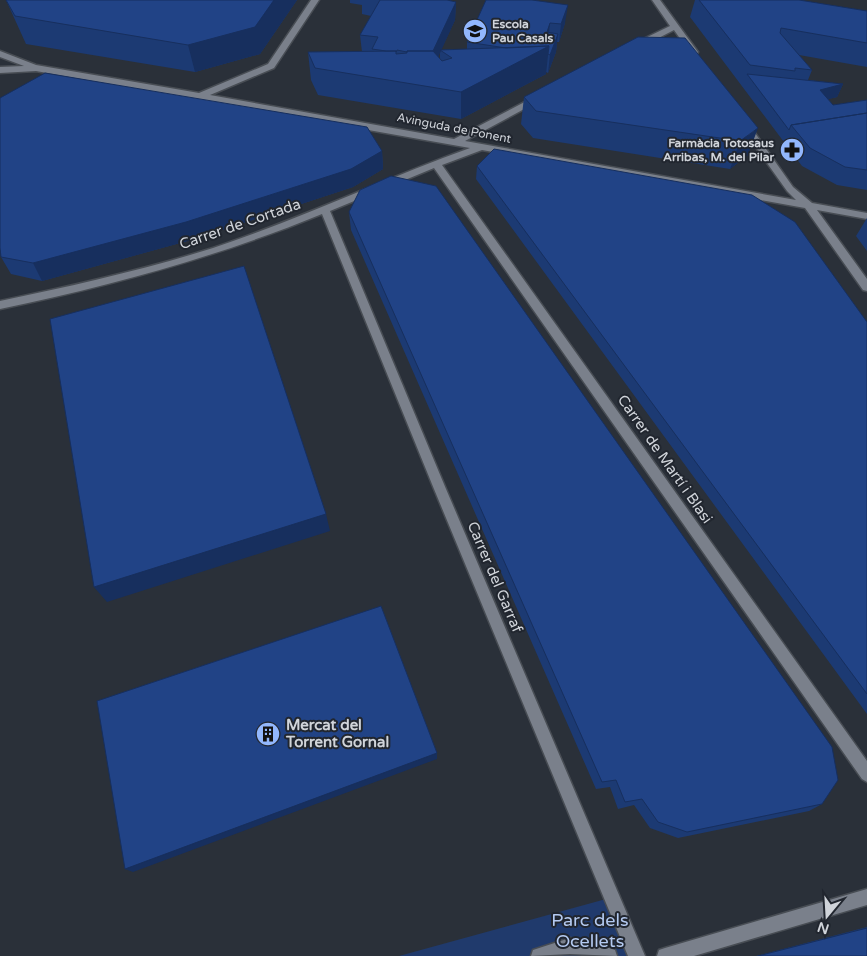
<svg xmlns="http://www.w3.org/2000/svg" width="867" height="956" font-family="'Varela Round',sans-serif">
<rect width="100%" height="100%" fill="#2a3039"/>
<path fill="#203a6c" d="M606,899L631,956H399Z"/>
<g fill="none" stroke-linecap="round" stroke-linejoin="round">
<g stroke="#484d54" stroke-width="3">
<path id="minor" d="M311,0H319L274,68L210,95L454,139L536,96L539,97V101L465,141L796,200L787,191L740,125L745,122L748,123L793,187L812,203L867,213V219L817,210L867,279V291L863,290L805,208L482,150L442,165L867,761V782L862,779L434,168L330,211L446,489L645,956H628L434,489L322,214C217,257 110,286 0,309V301C72,286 143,270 213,248C300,219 384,179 470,148L36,71L0,73V67L24,66L0,57V51L36,65L199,93L268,64Z
M652,0H660L698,52L697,54H691L674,30L643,46H637V42L670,26Z
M867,889V905L694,956H657L659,950L665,948Z
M570,938L609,948L615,950L617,956L570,954L531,956L533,950Z"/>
</g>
<use href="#minor" fill="#7a808b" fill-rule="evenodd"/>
</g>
<path fill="#1c3a73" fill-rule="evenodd" d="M6,0H297L260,54L195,72L26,44Z
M350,0H447L456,2L455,20L441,50L467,49V42L486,0L565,23L559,42H557L556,52L548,73L546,72V74L461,119L318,95L311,80L308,52H362L360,35L371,16L362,14V5L350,3ZM440,52V60L438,57Z
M695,0H799L867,11V67L799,55L812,70L808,80L843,84L837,97L828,99L833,105L867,100V190L837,185L802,166L690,17Z
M685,38L748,155L730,169L533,138L521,124L524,97Z
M382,151L383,169L353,187L191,240L42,281L11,274L1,257Z
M477,166L867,322V714L476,179Z
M349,212L822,804L809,811L678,838L650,828L634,805L618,809L610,787L596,789L351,230Z
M867,218V251L856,236Z
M867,927V956H756Z"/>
<path fill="#172f5e" d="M274,0H297L260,54L195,72L188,45Z
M456,2L455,20L431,73V55Z
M568,5L565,23L559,42L561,24Z
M550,23L548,41L549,46L546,74L461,119V92Z
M558,34L556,52L548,73L550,55Z
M843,84L837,97L814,103L820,90Z
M758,128L748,155L730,169L740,141Z
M382,151L383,169L353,187L191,240L42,281L33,263Z
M326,514L330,531L107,602L94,587Z
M437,753V759L133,872L125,869Z"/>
<path fill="#214386" stroke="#172f5e" d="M6,0H274L255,27L188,45L15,16Z
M380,0H447L456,2L433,51H407V52L397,50L396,52V51H386L372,49L378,37L360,35Z
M486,0H532L568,5L561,24L550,23L547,32L558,34L550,55L548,54L549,46L506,48L467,42Z
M699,0H799L867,11V43L781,28L780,33L812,70L795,68V71L750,65Z
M638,37L685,38L758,128L740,141L536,111L524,97Z
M549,46L461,92L315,68L308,52L396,51V54L407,53V51H433L442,61L452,58L440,50Z
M45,73L367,127L382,151L351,169L186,222L33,263L1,257L0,248V98Z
M747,74L843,84L820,90L833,105L867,100V113L791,125L789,130Z
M867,113V170L845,167L810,148L791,125Z
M494,149L752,195L795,222L867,322V694L477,166Z
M391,176L436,186L832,747L838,780L822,804L687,832L658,822L642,799L625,802L616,780L602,782L349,212L360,190Z
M244,266L326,514L94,587L50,319Z
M381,606L437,753L125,869L97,701Z
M867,928V956H758Z"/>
<defs>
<g id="school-disc" transform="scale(1.25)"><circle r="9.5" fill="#92b7fd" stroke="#21262f"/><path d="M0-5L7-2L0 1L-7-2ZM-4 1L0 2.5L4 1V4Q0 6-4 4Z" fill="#111"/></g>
<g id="pharmacy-disc" transform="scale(1.25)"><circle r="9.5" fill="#92b7fd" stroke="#21262f"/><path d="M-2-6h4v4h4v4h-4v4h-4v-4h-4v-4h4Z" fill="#111"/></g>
<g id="building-disc" transform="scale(1.25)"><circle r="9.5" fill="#92b7fd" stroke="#21262f"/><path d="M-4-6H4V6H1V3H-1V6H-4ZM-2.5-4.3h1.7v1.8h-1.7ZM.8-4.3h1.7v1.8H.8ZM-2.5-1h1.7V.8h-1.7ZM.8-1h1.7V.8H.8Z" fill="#111"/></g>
</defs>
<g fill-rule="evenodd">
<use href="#school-disc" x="475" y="31"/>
<use href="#pharmacy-disc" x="792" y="150"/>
<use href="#building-disc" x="268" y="734"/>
</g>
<g text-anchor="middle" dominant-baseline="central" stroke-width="4" stroke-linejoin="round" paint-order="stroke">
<g font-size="12" font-weight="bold" fill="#d0d4da" stroke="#21262f" text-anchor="start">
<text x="492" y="24">Escola<tspan x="492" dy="14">Pau Casals</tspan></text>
<text x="774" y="143" text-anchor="end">Farmàcia Totosaus<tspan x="774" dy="14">Arribas, M. del Pilar</tspan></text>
</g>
<g font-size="12" fill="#d0d4da" stroke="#21262f">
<text transform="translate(454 128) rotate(11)">Avinguda de Ponent</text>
</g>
<g font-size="15" fill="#d0d4da" stroke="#21262f">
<text transform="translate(240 224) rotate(-19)">Carrer de Cortada</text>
<text transform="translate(665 459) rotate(55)">Carrer de Martí i Blasi</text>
<text transform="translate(495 577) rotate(67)">Carrer del Garraf</text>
</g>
<g font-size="15" font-weight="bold" fill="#d0d4da" stroke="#21262f" text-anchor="start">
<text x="286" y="725">Mercat del<tspan x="286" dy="17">Torrent Gornal</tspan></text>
</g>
<g font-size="18" fill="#b4caf1" stroke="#21262f">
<text x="590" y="920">Parc dels<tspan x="590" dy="21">Ocellets</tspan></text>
</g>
</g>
<g transform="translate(827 916) rotate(198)" stroke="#21262f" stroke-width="4" paint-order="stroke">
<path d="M0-4L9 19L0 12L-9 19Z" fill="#d0d4da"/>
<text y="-8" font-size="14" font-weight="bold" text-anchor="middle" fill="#d0d4da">N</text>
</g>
</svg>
